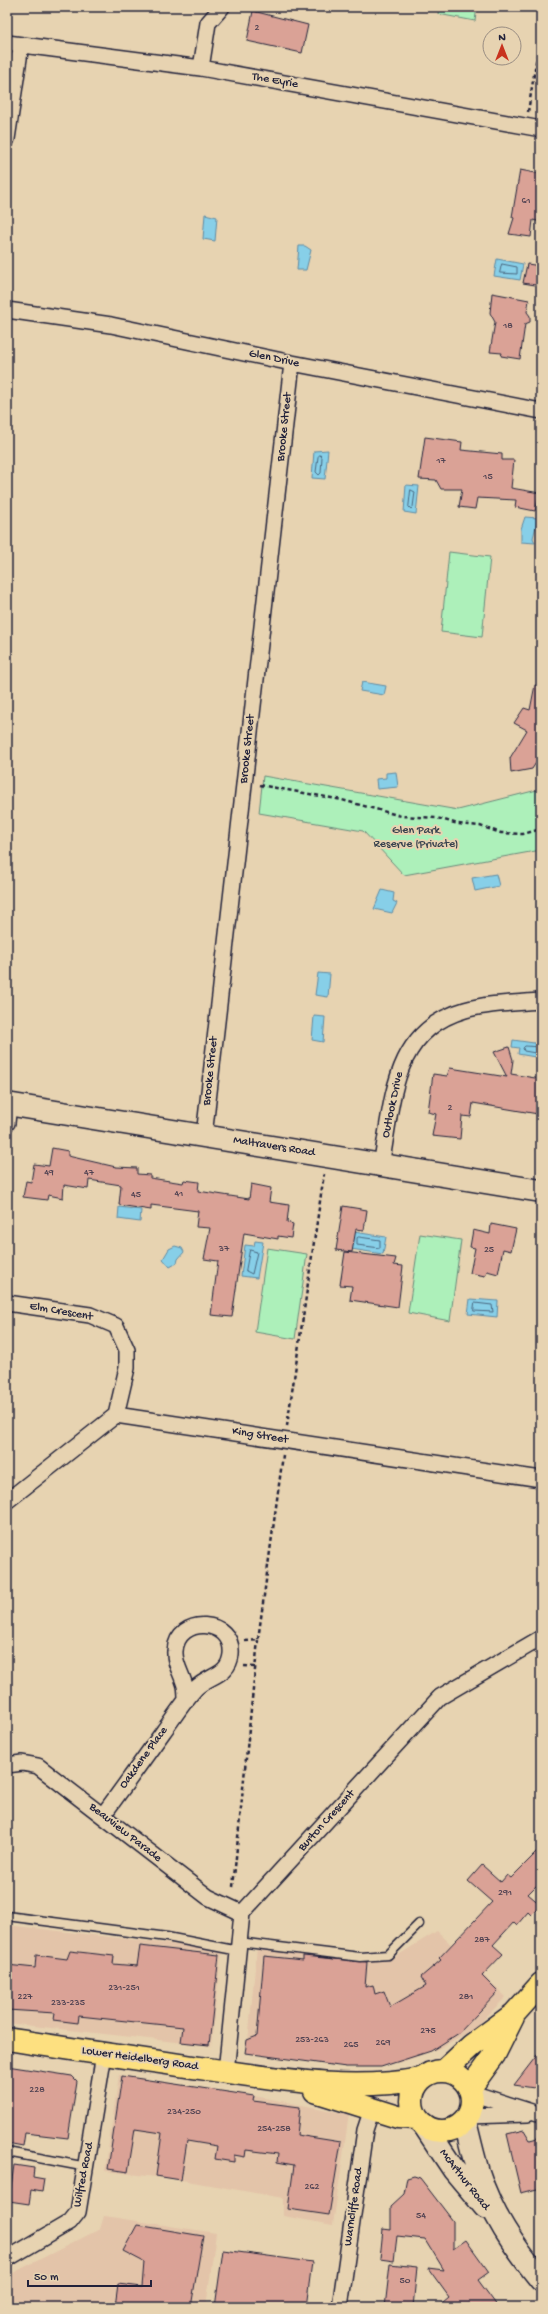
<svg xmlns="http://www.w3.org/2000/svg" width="548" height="2314" font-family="'Gochi Hand',sans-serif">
<rect width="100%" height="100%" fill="#e7d3b1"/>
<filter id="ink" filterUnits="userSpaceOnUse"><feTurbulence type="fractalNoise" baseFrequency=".025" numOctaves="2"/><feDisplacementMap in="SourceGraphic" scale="8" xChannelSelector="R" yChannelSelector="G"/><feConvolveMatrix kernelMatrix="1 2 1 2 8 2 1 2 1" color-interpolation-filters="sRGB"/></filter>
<g filter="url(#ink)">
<path fill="#e3c4a9" d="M7,1925L222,1950L211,2046L7,2023Z
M437,1931L506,1997L474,2029L438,2049L399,2063H355L247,2052L257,1947L367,1960L392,1959Z
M119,2075L254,2096L349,2114L333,2225L283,2216V2198L181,2180L105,2171Z
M104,2216L216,2233L206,2307H8L7,2276L100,2229Z"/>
<path fill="#adf0ba" stroke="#68897a" d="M439,7H477L475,21L438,14Z
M449,552L490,557L482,637L441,632Z
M263,776L458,810L541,789V850L404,875L363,831L259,813Z
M420,1234L461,1240L450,1321L408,1313Z
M267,1248L307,1254L295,1339L255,1332Z"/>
<path fill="#87cfe8" stroke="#5f8aa3" d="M205,214L217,217L215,241L203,239Z
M299,246H305L311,250L306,270H297Z
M497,259L523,264L520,280L494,276Z
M328,450L325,479L312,478L314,451Z
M406,485L419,486L416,514L404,512Z
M525,517L538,518L533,538L535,543L521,542V529Z
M362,682L386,686L384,695L360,691Z
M396,772L398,787L377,789L376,779L386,778V773Z
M496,874L499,886L475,891L472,878Z
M382,890L394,893L393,901L397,903L392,913L374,909Z
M318,973L330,974L328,997L315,995Z
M314,1016L325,1017L323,1042L312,1040Z
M513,1040L541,1044V1058L518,1054L519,1048L512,1047Z
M119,1207L141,1210L140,1222L118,1219Z
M354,1232L386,1237L383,1254L351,1249Z
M255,1241L263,1242L257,1278L241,1276L245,1245L254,1246Z
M175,1246L182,1248L184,1252L178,1259L177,1263L170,1267L163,1259L169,1249Z
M470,1299L498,1301L497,1317L468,1314Z"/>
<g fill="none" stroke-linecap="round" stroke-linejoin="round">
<path stroke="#4a6780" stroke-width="1" d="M502,264L517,267V274L500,273Z
M320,455L322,457L321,473L319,475L316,472L318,457Z
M411,490L415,492L413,507L411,509L409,507Z
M541,1047L525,1046L523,1048L524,1051L541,1054
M359,1237L380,1240V1248L357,1245V1238Z
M250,1250L257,1252L252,1274L246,1271Z
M475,1303L492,1305L493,1312L474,1311Z"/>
</g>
<path fill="#daa296" stroke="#22223b" d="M253,11L308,25L302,53L247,41Z
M520,170L541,174V222L533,220L531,237L509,234L514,218L512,217Z
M527,264L541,266V286L523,283Z
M492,293L529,300L527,312L530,316V322L525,324L520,359L501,356L502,353L490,352L495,322L490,313Z
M425,437L462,442L461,450L502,454V460H514L511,488L540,493L535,511L515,507L516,500L477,498L475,509L459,507L462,489H441L436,480L419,479Z
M535,685L541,686V755L532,769L511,773L510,758L527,730L514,723L524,708L530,710Z
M509,1047L513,1060L511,1074L541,1079V1104H539L538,1114L473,1103L471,1117L462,1116L460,1139L432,1136L436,1114L428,1112L433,1074L447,1076L450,1068L507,1077L494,1052Z
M52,1148L68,1151V1156L116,1167L137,1168V1174L150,1175V1178L183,1183L184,1180L199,1182L198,1191L249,1199L251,1184L271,1188L269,1202L289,1205L287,1222L293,1224L291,1238L278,1236V1239L244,1233L232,1317L211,1315L218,1261L204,1259L210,1228L196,1227L198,1211L151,1205V1210L119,1205L121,1185L89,1180L88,1189L64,1185L63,1198L48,1195L47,1200L23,1197L26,1181L31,1182L34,1164L49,1166Z
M343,1206L367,1210L364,1230L356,1229L352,1252L336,1250Z
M491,1224L516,1229L511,1251L503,1249L498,1274L487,1271L485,1276L470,1273L475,1248L470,1247L473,1230L490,1234Z
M345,1252L396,1258L394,1265L403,1266L398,1307L350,1300L352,1286L340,1285Z
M541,1848V1881L528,1894L541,1905L531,1915L528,1912L517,1925L514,1922L493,1945L503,1954L482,1976L498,1992L459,2033L431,2051L381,2067H346L245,2053L247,2040L257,2036L264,1956L303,1960V1956L367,1962L365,1987L373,1985L375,1994L384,1991L390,2007L426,1986L421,1977L441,1960L439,1958L492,1902L468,1881L482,1865L501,1882L507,1875L511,1878Z
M140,1946L219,1955L209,2045L181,2042L183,2027L79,2016L78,2023L54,2020L55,2013L7,2010V1965L35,1968L36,1955L67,1959L70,1951L114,1956L113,1964L137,1966Z
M541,2050V2089L514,2085Z
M7,2066L72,2076L77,2081L68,2138L25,2133L23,2146L7,2143Z
M122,2076L254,2096L253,2101L300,2107L297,2135L341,2142L329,2215L288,2209L294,2165L277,2162L278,2154L246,2150L245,2157L234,2155V2162L215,2159L217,2146L187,2141L181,2180L156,2176L162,2133L135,2129L128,2172L108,2169Z
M524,2130L530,2140L541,2137V2188L521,2193L507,2134Z
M14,2165L34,2168L33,2177L44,2179L42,2192L31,2190L29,2204L9,2201Z
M414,2176L420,2178L453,2221V2249L466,2240L489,2272L478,2280L498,2307H437L449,2297L428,2268L444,2270L425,2239L397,2236L394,2261L380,2259L383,2229L391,2230V2206L404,2194L407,2178Z
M137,2225L203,2236L191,2307H115L118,2284L142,2287L144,2262L123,2251Z
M223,2250L312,2262L306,2307H215Z
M390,2264L417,2267L413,2307H385Z"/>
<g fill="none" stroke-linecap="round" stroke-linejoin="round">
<g stroke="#22223b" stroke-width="11">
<path id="lane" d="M7,1916L167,1937L239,1951
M239,1942L360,1957L388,1955L419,1924
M7,2152L87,2167"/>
</g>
<g stroke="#22223b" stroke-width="18">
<path id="street" d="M7,43L201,68L541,129
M201,68L208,23L222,7
M7,139L21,45
M7,310L111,325L292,363L541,411
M7,1123L9,1104
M204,1136L292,363
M381,1165C393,1103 391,1031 465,1010C489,1003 517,1003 541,1001
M7,1303L90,1315L116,1326L127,1350V1368L116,1415
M7,1501L116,1415L541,1479
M7,1765L22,1763L38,1766L208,1897L242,1913
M103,1815C123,1788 143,1760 163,1732C174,1717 184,1701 196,1688C209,1675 229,1676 231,1654C234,1618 177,1615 175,1651C174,1663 182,1674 185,1686C186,1691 186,1696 186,1701
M226,2072L242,1913L440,1697L541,1638
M472,2093L541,2115
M469,2116L528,2114
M7,2259L70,2222L78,2212L104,2054
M340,2307L365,2130L372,2109"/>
</g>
<g stroke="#22223b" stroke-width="25">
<path id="secondary" d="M7,1104L541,1191
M465,2121C469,2138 473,2155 478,2172C491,2213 514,2247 541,2280
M424,2125L454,2170L485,2207"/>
</g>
<g stroke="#22223b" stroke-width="25">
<path id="primary" d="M7,2039C74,2050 141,2059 207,2069C278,2079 350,2092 421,2079
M444,2071L472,2045L514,2014L541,1984
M412 2101a30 30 0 1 1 60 0a30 30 0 1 1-60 0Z
M470,2088L494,2055L513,2017
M315,2091L398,2117L417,2118"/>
</g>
<path stroke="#22223b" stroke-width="2.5" stroke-dasharray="4 3" stroke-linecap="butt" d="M528,112L541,31
M260,785L342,800L401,816L437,818L458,824L480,826L501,833L523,834L541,829
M287,1426L324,1174
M245,1641L258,1640L283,1455
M244,1666L255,1667
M233,1887L258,1640"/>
<use href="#lane" stroke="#e7d3b1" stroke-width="8"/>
<use href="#street" stroke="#e7d3b1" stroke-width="15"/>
<use href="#secondary" stroke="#e7d3b1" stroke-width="22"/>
<use href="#primary" stroke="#fde080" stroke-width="22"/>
</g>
</g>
<g text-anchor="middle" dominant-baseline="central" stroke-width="4" stroke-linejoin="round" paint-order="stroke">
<g font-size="10" fill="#504252">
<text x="257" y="28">2</text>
<text x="526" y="201">61</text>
<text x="508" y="326">18</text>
<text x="441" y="461">17</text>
<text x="488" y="477">15</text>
<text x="450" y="1108">2</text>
<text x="49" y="1173">49</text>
<text x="89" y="1173">47</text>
<text x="179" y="1194">41</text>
<text x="136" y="1195">45</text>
<text x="224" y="1249">37</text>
<text x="489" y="1250">25</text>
<text x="505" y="1893">291</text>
<text x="482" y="1940">287</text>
<text x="124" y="1988">231-251</text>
<text x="25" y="1997">227</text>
<text x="466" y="1997">281</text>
<text x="68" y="2003">233-235</text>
<text x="428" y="2031">275</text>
<text x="312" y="2040">253-263</text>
<text x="383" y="2043">269</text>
<text x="351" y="2045">265</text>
<text x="37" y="2090">228</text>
<text x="184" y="2112">234-250</text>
<text x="274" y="2129">254-258</text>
<text x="312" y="2187">262</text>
<text x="421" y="2216">54</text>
<text x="405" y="2281">50</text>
</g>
<g font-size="12" fill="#22223b" stroke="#e7d3b1">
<text transform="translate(275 81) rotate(10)">The Eyrie</text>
<text transform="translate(274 359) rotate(12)">Glen Drive</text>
<text transform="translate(285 427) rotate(-84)">Brooke Street</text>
<text transform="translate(248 749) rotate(-84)">Brooke Street</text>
<text transform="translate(211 1071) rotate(-84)">Brooke Street</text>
<text transform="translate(393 1105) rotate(-78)">Outlook Drive</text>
<text transform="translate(274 1147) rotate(9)">Maltravers Road</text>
<text transform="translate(61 1312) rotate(10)">Elm Crescent</text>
<text transform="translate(260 1436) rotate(9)">King Street</text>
<text transform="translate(144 1758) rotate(-54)">Oakdene Place</text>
<text transform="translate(327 1821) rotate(-48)">Burton Crescent</text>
<text transform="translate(125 1833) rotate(38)">Beauview Parade</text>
<text transform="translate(140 2059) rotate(8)">Lower Heidelberg Road</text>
<text transform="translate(84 2175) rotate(-79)">Wilfred Road</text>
<text transform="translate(464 2180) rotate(52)">McArthur Road</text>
<text transform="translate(354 2207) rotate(-82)">Warncliffe Road</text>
</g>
<g font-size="12" fill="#37414e" stroke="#e7d3b1">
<text x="416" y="831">Glen Park<tspan x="416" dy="14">Reserve (Private)</tspan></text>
</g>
</g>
<rect width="548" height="2314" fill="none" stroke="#e7d3b1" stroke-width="24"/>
<rect x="12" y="12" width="524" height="2290" fill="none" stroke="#22223b" stroke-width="1.5" filter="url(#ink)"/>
<g transform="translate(502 46)"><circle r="19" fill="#e7d3b1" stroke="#988c82"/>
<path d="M0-3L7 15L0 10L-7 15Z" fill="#c8321e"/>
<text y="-6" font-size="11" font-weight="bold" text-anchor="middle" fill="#22223b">N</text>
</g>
<path d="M28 2280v6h123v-6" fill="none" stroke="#22223b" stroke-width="2"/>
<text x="34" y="2280" font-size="12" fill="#22223b" stroke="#e7d3b1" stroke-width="3" paint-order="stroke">50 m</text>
</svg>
